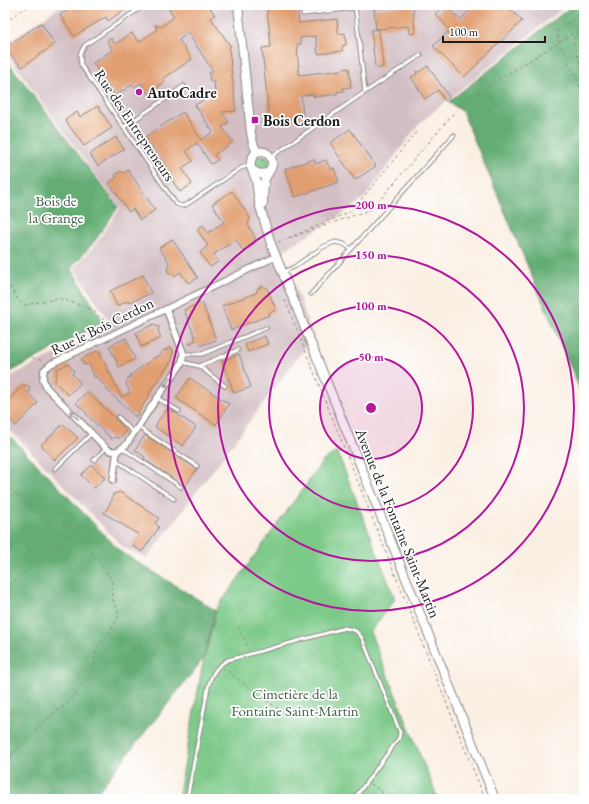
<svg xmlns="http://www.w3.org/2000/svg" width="589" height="804" font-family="'EB Garamond',serif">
<rect width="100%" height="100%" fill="#fff"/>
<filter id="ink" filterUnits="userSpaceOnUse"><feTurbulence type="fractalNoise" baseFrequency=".025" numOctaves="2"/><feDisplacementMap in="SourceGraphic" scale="8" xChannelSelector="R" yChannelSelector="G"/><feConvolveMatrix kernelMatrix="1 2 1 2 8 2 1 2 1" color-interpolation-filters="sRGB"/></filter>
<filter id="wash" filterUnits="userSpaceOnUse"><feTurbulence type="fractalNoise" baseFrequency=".012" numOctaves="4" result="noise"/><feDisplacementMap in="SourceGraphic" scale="16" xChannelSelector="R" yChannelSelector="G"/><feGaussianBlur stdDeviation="0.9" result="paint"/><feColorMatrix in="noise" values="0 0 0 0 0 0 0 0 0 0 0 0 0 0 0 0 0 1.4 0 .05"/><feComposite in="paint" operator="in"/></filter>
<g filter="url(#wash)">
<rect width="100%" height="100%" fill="#faefe3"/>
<path fill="#d2bec3" d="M62,5H567L446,101L418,125L365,197L352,208L283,251L313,337L147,558L124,548L5,425V379L112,326L74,268L96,244L120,208L5,52V45Z"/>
<path fill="#7bc988" stroke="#4c7252" d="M258,156L266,158C270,163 270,167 264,171L255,168L254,160Z
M337,451L395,599L370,632L438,799H178L202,668L217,608L323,461Z"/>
<path fill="#64ad74" stroke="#406448" d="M573,5H584V399L462,111L448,102Z
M5,58L118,207L94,242L71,268L103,322L5,375Z
M5,431L121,552L215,610L204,658L92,799H5Z"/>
<g id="blocks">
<path fill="#e19e70" d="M76,5H131L108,21L106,17L74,36L60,15Z
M174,5H208L215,15L211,18L231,47L229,48L236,111L222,112L229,122L222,127L233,142L214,155L218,160L211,164L197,143L186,151L193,161L182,168L192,184L180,192L173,182L175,180L145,137L183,112L201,140L213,132L195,105L215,93L214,81H210L209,73L213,71L188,33L179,40L192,59L163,79L165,82L148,94L141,83L134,87L132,85L115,96L93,63L113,50L107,41L111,38L115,44L132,33L139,42L157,30L155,25L161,27L174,17L169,9Z
M272,5H297L299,23L337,19L338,34L345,33L346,45L342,46V51L318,54L316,36L300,38L301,44H297L299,75L342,70V69L349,68L351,87L343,88L344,91L337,92V94L314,97L313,94L301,96L303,116L291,117V122L280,124V121L273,122L269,118L262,48L271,47L267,8H272Z
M413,5L415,33L409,34L408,26L376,29L374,9Z
M445,5L460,20L475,5H507L522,21L464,77L433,46L450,30L435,14Z
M41,23L55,44L22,67L5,49V47Z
M379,29L383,66L378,69L375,66L371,30Z
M428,66L449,97L445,101L438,90L425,99L411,77L417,74L416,71L419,72Z
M98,106L112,128L84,146L65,120L77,112L80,117Z
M350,129L376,166L355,180L330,143Z
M116,137L124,149L98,166L90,154Z
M314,159L316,164L326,160L330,169L334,168L339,182L295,197L285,169Z
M128,170L155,210L140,220L133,209L129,212L109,183L117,177L115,175L121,171L123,173Z
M232,191L250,218L248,225L255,237L254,244L243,251L236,240L214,254L218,262L210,267L200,252L208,246L197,229L203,225L208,233L224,222L212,204Z
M172,239L198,278L188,283L180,272L175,276L169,273L167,270L169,262L159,248Z
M143,275L151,293L129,303L128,301L117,306L110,291Z
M262,286L267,288L276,310L269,313L270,315L231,330L222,306L256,293L258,288Z
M202,302L216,340L202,345L188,344L196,340L184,310Z
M154,324L155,326L159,327L158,331L161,338L141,347L136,333Z
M265,336L268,344L248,352L245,344Z
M126,338L135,359L119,367L109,346Z
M170,346L173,351L172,360L149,393L150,394L136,417L106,389L107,388L101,382L98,377L95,378L89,364L84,365L81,359L99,350L109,371L108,372L110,373L121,397L130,393L126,383L131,375L155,357L159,356L165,349L166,351Z
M239,354L251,387L234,393L222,361Z
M68,364L74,371L72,374L81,383L68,395L55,382L57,369Z
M190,378L229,404L216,425L176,398Z
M23,385L29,386L30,390L28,393L38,403L16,426L5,414V404Z
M87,391L124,427L123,428L126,432L119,438L114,437L112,439L86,414L87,413L76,403Z
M168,408L196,427L183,446L155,427L157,424V422Z
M63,424L78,438L55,460L41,445Z
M145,435L197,469L185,487L144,459L145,457L135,450Z
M92,465L105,478L94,488L81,475Z
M120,492L159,518L155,524L159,527L142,552L132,545L139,535L104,513L112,500L113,494Z"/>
</g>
</g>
<g filter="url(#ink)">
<use href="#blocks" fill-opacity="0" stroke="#8b8680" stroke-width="1"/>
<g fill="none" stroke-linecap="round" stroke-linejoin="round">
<g stroke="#8b8680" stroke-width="5">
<path id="service" d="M145,5L85,45L80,54L81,65L176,204L182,206L186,205L241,168L250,165
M355,5L365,92L421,55
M303,14L355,8
M124,127L184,86
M271,157L365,92
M283,272L294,267L323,247L335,242L344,244L351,249
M311,294L454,135
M183,354H202L266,328
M182,362L199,366L238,350
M199,366L225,386
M157,398L179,411
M118,417L134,433
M138,427L197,466
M122,448L181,487
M94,460L106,448
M116,460L174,499
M55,469L92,433
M187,799L208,688C211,675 216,666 228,660L345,628L356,631L362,638L400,732L399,738L354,799"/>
</g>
<g stroke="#8b8680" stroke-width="8">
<path id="minor" d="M166,309L183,352V358L180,366L157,398L126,445L117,451H111L106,448L46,387L43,379L44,370L51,364L277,256
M113,480L117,451"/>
</g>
<g stroke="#8b8680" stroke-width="10">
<path id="secondary" d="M238,5L251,133L253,143L257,153
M252,170L256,180L259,203L271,244L495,799
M263,204C263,196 263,187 265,179C267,174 271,171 272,165C273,161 271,157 268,154C257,146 247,159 252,170L260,174L267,173"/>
</g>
<path stroke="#8b8680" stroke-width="1" stroke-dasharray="3 3" stroke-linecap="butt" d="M584,15H578L557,31L559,42L576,77L584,100
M5,22L30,5
M580,29L584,25
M578,32L575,35L574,44L584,78
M288,238L352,211L418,130
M278,242L372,209L464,101L584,27
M5,283L10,287L19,301L22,304L25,305L60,298L93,310L99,317L105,320L112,329
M285,300L485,799
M5,301L8,308L5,309
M5,366L26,356L43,361
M5,484L35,511L55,523L72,526L83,538L85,547L98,560L111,579L113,599L119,615L108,636L97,648L94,661V669L78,691L69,702L46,719L25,740L12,755L5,766
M5,589L75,531
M238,627L245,640L248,650
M223,668L285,714
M371,784L391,799"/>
<use href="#service" stroke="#fff" stroke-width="3"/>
<use href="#minor" stroke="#fff" stroke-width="5.5"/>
<use href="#secondary" stroke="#fff" stroke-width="8"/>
</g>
<defs><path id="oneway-shaft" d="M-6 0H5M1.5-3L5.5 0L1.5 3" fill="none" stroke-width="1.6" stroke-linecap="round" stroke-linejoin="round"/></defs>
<g stroke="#999">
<use href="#oneway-shaft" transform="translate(168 382) rotate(126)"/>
<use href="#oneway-shaft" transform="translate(74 415) rotate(-135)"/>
</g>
</g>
<circle cx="371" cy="408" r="51" fill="#b5179e" fill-opacity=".12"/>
<g fill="none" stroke="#b5179e" stroke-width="2">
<circle cx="371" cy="408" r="51"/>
<circle cx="371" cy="408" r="102"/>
<circle cx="371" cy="408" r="153"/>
<circle cx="371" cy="408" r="203"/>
</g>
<g fill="#b5179e" stroke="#fff" stroke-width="1.5">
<circle cx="139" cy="92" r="4"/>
<rect x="251" y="116" width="8" height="8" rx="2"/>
</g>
<g text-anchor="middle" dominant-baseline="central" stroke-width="3.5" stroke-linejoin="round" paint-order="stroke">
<g font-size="15" font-weight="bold" fill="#1c1c1c" stroke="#fff" text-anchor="start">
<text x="147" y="92">AutoCadre</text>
<text x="263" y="120">Bois Cerdon</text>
</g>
<g font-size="15" fill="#1c1c1c" stroke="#fff">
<text transform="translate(135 125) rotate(56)">Rue des Entrepreneurs</text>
<text transform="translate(102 326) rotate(-26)">Rue le Bois Cerdon</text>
<text transform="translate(398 523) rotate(68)">Avenue de la Fontaine Saint-Martin</text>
</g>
<g font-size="15" fill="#426147" stroke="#fff">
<text x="56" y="200">Bois de<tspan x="56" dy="17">la Grange</tspan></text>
<text x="295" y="693">Cimetière de la<tspan x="295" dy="17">Fontaine Saint-Martin</tspan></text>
</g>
</g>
<circle cx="371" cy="408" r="6" fill="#b5179e" stroke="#fff" stroke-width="2"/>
<g font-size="12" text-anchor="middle" font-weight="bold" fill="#b5179e" stroke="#fff" stroke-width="3.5" stroke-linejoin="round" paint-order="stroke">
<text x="371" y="209">200 m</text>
<text x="371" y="259">150 m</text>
<text x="371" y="310">100 m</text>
<text x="371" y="361">50 m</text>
</g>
<rect width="589" height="804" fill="none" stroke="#fff" stroke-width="20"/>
<path d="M443 36v6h102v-6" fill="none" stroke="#1c1c1c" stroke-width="2"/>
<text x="449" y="36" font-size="12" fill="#1c1c1c" stroke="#ffffff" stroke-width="3" paint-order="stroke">100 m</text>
</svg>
